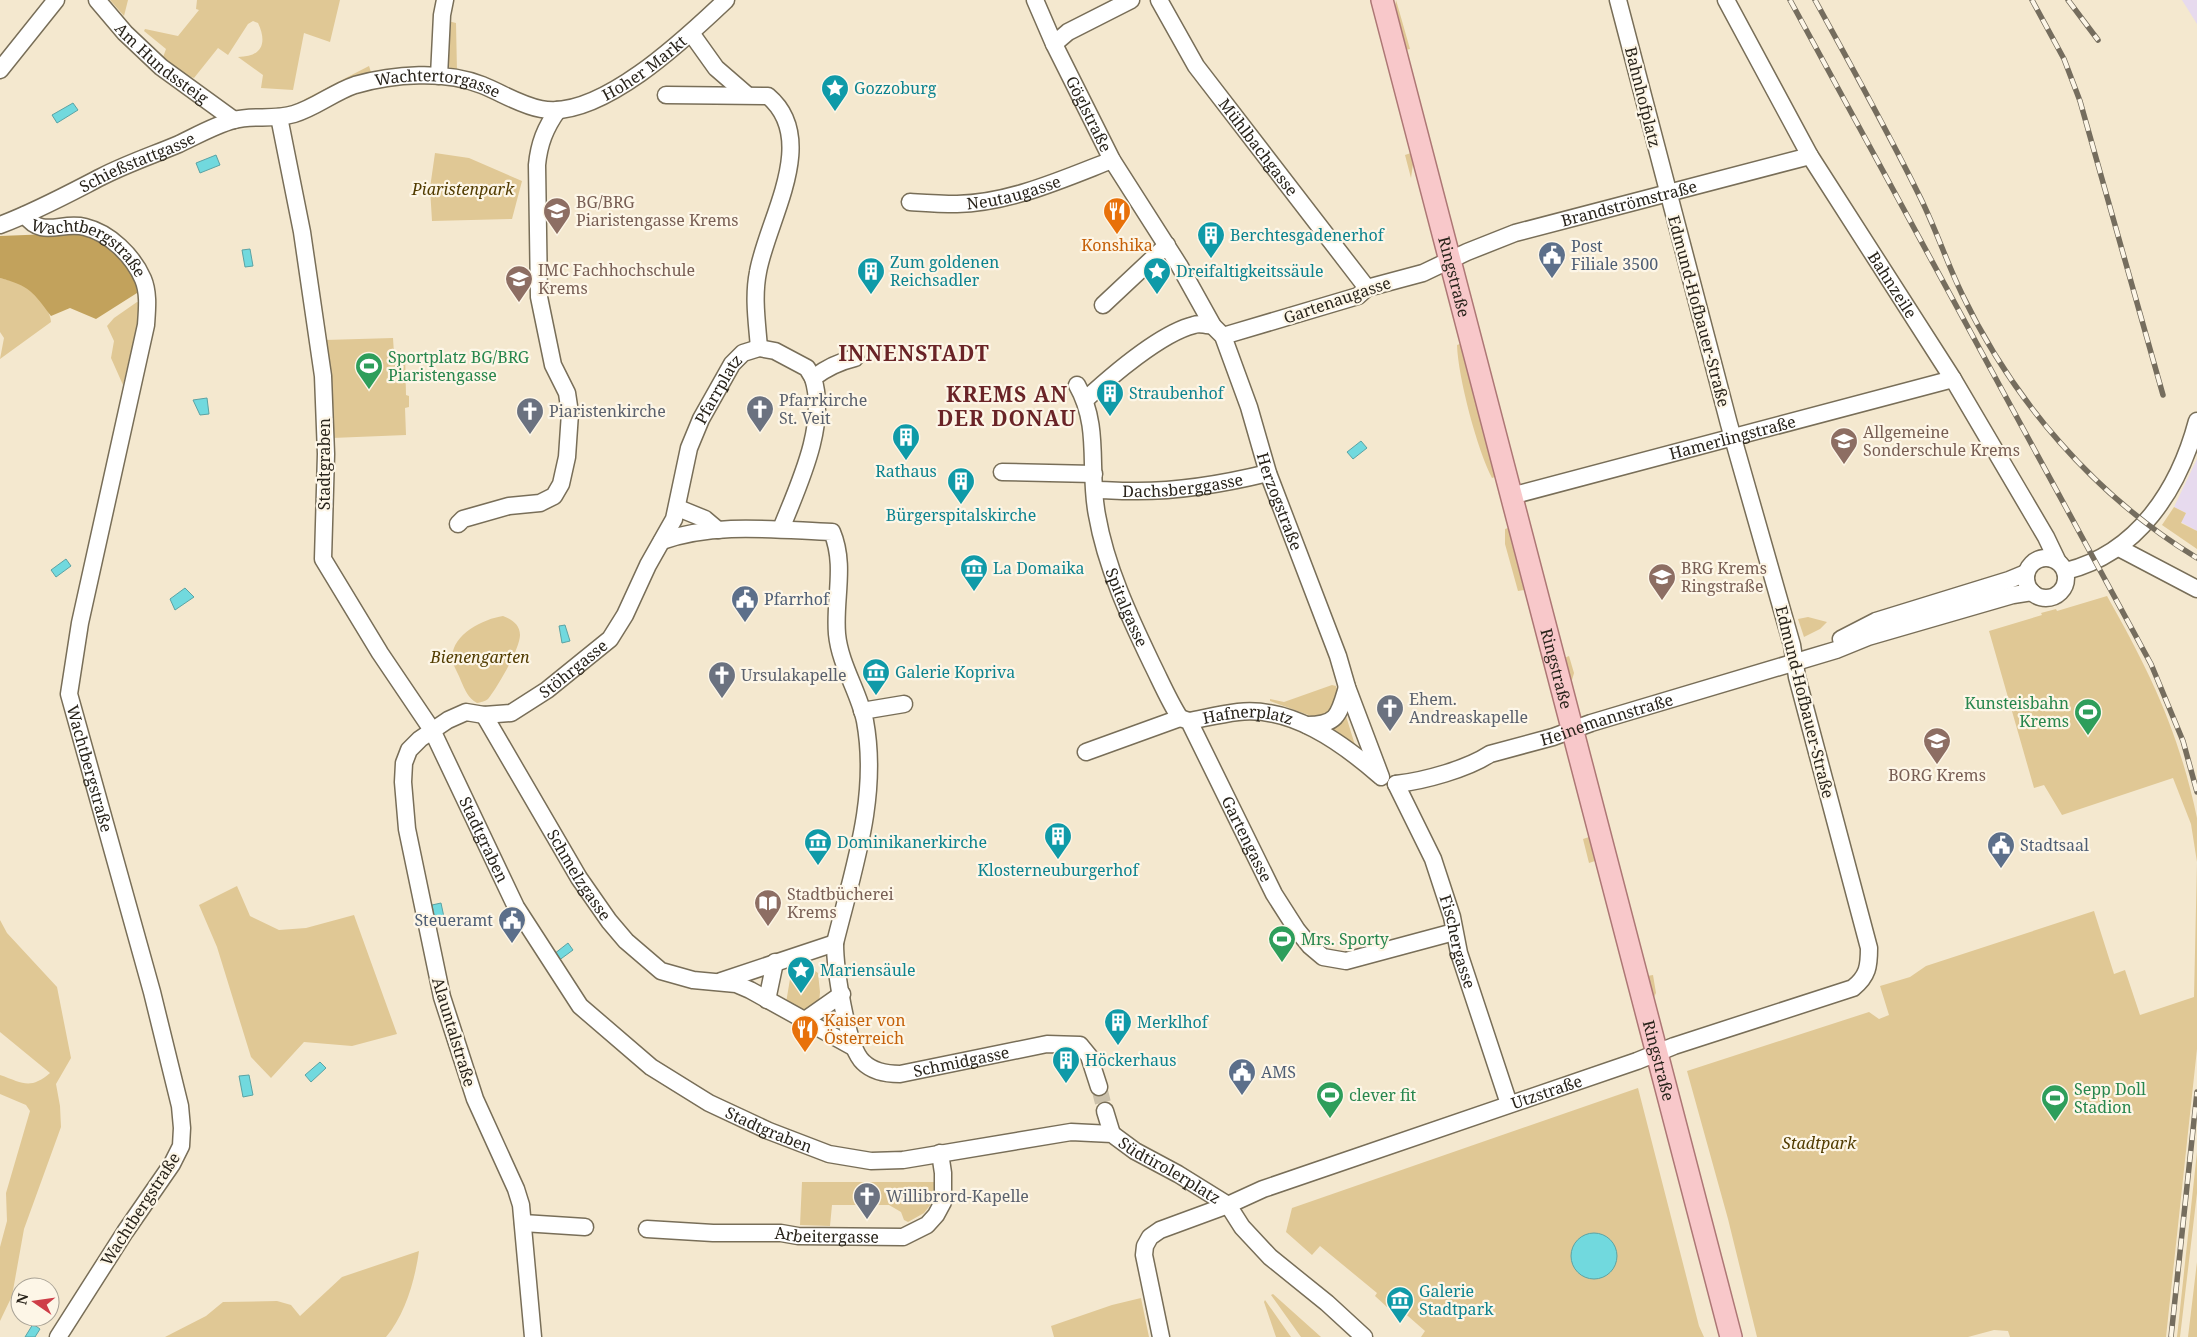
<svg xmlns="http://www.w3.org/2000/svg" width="2197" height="1337" font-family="'Noto Serif',serif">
<rect width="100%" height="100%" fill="#f4e8cf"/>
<path fill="#e7daee" d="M2182,0H2197V24Z
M2197,459V531L2181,522L2186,513L2174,507Z"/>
<path fill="#e0c895" d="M110,0H128L124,16Z
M197,0H340L330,42L304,33L293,90L261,88L263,75L238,57C261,57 268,44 258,23L253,21L248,24L228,55L218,48L194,78L178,73L162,60L166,49L144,31L145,29L178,36L199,10L196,9Z
M1396,0L1410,49L1405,50L1395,9Z
M448,21L456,23L457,72L445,64Z
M369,66L372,75L303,101L305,99Z
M435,153L469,158L522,181L512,219L432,221L430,188Z
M1411,153L1413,164L1411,178L1405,155Z
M0,278C6,280 14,281 20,283C32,288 51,309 51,322L0,359L4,338L0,332Z
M137,302L141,303L140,314L123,385L111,358L114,341L107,326L114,318Z
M393,338L394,354L405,353L406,395L409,396V407L405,408L406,435L332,438L325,340Z
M1460,344L1495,477L1492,478C1477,449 1458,377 1457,345Z
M2174,507L2186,513L2181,523L2197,531V549L2162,525Z
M1508,528L1524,590L1518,591L1505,544V529Z
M2107,596C2150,672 2179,732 2197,818V1049L2166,1337H2010L2008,1331L1994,1330L1968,1337H1757L1728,1219L1687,1071L1869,1012L1879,1019L1889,1015L1880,986L1910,977L1926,966L2094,911L2114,974L2125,970L2140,1015L2194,997L2197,862L2191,824L2173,778L2062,815L2044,785L2034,788L1989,631L2042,615L2041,613L2056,609L2057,611Z
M503,616C511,619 520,624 520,635C520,649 497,688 488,699C484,702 481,702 477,703C468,698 465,690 461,681C459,675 455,669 453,663C447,637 482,619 503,616Z
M1808,617L1827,622L1820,629L1804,637L1798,619Z
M1569,656L1574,673L1572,680L1570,681L1564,658Z
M1332,685L1336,686L1338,693L1332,714L1314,717L1270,701V699L1284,702Z
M1345,715L1346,716L1355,745L1332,729Z
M1589,837L1595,861L1589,863L1583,839Z
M237,886L250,916L279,930L306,928L354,915L397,1034L352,1046L304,1042L271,1078L251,1057L217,947L199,905Z
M0,920L7,933L57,987L71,1058L56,1084L60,1106L61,1127L24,1229L12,1296L0,1321V1247L7,1221L6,1193L30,1111L26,1105L0,1094V1075C23,1083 30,1090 50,1073L0,1032Z
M811,968L818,973L820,992L819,1003L806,1011L786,1003L791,973Z
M1653,975L1656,993L1653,999L1647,976Z
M1638,1088L1699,1326L1704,1337H1421L1425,1331L1392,1302L1387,1307L1375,1296L1377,1293L1320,1246L1312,1255L1286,1232L1292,1208Z
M2197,1152V1193L2180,1337H2177Z
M802,1182H934L935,1199L924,1213L908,1222L904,1220L901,1212L889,1205H832L830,1226L800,1225Z
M419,1251C415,1280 405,1315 386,1337H165L206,1316L223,1302L277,1301L291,1305L300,1316L342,1277Z
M2197,1262V1337H2188Z
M1273,1294L1321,1337H1301L1271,1295Z
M1141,1298L1149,1337H1054L1051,1326L1112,1305Z
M1265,1300L1291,1337H1276L1264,1302Z"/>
<path fill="#c2a25c" d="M76,233C102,239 137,263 137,293L96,319L70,308L51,316C33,292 30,286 0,278V236Z"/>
<path fill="#71d9de" stroke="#5ba3a4" d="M73,103L78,110L57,123L52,115Z
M216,155L220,165L200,173L196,163Z
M250,249L253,266L245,267L242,250Z
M207,398L209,414L200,415L193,400Z
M1361,441L1367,448L1353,459L1347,452Z
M66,559L71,566L56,577L51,570Z
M185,588L194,597L175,610L170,599Z
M565,625L570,641L562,643L559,626Z
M441,903L445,922L435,924L432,905Z
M568,943L573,950L558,961L554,954Z
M320,1062L326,1068L311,1082L305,1075Z
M249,1075L253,1095L243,1097L239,1076Z
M1571 1256a23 23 0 1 1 46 0a23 23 0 1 1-46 0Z
M33,1324L40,1329L35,1337H25Z"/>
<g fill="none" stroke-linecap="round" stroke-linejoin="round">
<path stroke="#cbc1ab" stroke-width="16" stroke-dasharray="16 8" stroke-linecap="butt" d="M1099,1087L1105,1111"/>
<g stroke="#786e58" stroke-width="19">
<g id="minor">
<path id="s1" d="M97,0L125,33L161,67L234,120"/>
<path id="s2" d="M1035,0L1054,44L1112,160L1179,265L1213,326L1223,336L1249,407L1268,473L1338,656L1347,687L1381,777"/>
<path id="s3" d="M1159,0L1196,66L1367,288"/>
<path id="s4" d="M1726,0L1810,156L1953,379L2046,537L2057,560"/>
<path d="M691,33L716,68L746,94"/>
<path d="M1054,44L1068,32L1131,0"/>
<path d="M0,70L56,0"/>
<path d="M439,76L442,15L445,0"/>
<path d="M666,95L768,96C820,140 767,220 758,272C753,297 757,322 759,348"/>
<path id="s5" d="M279,117L302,232L323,376L326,454L323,559L380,653L432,730L516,907L580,1006L651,1067L709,1103L769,1131L829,1154L871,1161L903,1160L1071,1132L1112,1134L1135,1151L1178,1174L1228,1205L1242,1227L1270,1257L1327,1303L1364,1337"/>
<path id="s6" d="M910,202C926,203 941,204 957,204C1010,203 1063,179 1112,160"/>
<path id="s7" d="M25,215C42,239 61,221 85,227C110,233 133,256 143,279C149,293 147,310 146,325L80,623L69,694L152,992L180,1106L182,1128L181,1146L172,1164L125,1232L58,1337"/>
<path id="s8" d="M0,225C35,212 68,194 101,177C126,164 153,155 179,144C196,136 215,125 234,120C253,115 274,120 294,114C315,108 334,92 355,85C393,74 445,70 482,85C502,93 520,105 541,109C599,121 686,38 726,0"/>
<path d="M1103,305L1167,245"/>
<path id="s9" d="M1223,336L1358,296L1367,288L1423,273L1467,252L1515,233L1810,156"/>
<path id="s10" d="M1077,385C1101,427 1088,470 1097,515C1106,567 1129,616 1152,664C1161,682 1169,701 1180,718"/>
<path d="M1085,400C1110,377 1161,333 1194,325C1199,323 1207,325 1213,326"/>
<path d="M1002,472L1094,474"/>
<path id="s11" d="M1095,490C1106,490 1118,491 1130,491C1177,492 1223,484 1268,473"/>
<path id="s12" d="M1511,496L1953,379"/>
<path d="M678,508L705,519L718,530"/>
<path d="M458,524L463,519L509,506L540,503L554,496L561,484L567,457L570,413L567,393L553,365L539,297L537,165C539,144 545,128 558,110"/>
<path d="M781,529C798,486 828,425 813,378C826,368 838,362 855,358"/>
<path id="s13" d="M662,541C715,522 777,530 832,532C846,565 834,600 837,634C840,665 859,692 865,721C879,797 853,870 835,943C835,967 846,1046 863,1062C873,1072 887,1074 900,1074L1047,1044L1080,1045L1089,1056L1099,1087"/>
<path d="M2119,548L2197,589"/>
<circle cx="2046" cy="578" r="20"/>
<path d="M2066,571C2138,553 2179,489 2197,421"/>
<path d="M1841,639L1876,621L2009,580L2026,573"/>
<path d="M862,711L904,704"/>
<path id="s14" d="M484,715L579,878L609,921L626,941L661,971L693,980L736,984L750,990L853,1047"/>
<path id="s15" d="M1180,718L1189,721L1274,894L1297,930L1310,946L1323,957L1346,961L1454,932"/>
<path id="s16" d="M1189,721C1205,718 1221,714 1238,712C1291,706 1341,742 1379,775"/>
<path d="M1307,725C1338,725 1339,714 1347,687"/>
<path d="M1086,752L1180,718"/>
<path id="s17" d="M1396,784C1424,781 1467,769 1490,754L1553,737L1591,723L1836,650L1868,637L2013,595L2032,592"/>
<path id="s18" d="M1396,784L1433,859L1452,917L1459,953L1509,1104"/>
<path d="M721,981L835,943"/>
<path d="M767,1000L775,962"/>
<path d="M805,1020L842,994"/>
<path d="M1105,1111L1112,1134"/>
<path d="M523,1223L585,1227"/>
<path id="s19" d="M647,1229L713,1233H781L798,1236L903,1237L927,1225L936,1215L943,1202V1173L940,1153"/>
<path id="s20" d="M533,1337L521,1205L516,1189L475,1099L442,997L407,829L403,782L404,763L409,750L420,739L448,720L466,712L484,715L511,713L547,690L610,639L625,615L648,565L674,519L689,448L701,419L732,364L743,353L759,348L775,351L807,368L813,378"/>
<path id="s21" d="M1161,1337L1144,1255L1145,1246L1150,1237L1160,1230L1228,1205L1263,1189L1637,1061L1674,1046L1853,988C1868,976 1869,966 1869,948L1797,677L1792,645L1729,424L1618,0"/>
</g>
</g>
<g stroke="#ad7775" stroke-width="24">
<g id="major">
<path id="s22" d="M1382,0L1731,1337"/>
</g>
</g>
<use href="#minor" stroke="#fff" stroke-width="16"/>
<use href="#major" stroke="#f8c8ca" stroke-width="21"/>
<g stroke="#756d5e" stroke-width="5.5">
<path id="rail" d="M1790,0L2151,664L2183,741L2197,792
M1815,0C1850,64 1886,128 1918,193C1935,226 1946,261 1962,294C2013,401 2095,496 2197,558
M2032,0L2064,59L2080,101L2163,395
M2068,0L2098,40
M2171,1337L2197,1092"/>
</g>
<use href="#rail" stroke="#fdf6e7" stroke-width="4" stroke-dasharray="11" stroke-linecap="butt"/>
</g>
<defs>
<g id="sight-pin" transform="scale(1.4375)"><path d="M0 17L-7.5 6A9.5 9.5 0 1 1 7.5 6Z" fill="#0f9aa8" stroke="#fdf6e7"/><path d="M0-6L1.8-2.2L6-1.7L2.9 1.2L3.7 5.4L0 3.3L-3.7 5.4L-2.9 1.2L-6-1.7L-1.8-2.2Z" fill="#fff"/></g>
<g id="school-pin" transform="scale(1.4375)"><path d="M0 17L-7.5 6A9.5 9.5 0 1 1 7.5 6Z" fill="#8d6e63" stroke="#fdf6e7"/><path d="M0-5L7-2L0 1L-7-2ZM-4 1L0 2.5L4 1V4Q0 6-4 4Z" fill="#fff"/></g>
<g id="restaurant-pin" transform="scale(1.4375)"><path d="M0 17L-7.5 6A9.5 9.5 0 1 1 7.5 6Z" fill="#e8710a" stroke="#fdf6e7"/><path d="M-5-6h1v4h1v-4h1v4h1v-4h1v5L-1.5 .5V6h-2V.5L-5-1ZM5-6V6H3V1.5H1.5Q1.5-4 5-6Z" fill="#fff"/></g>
<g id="building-pin" transform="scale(1.4375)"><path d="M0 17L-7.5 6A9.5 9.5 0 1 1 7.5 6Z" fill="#0f9aa8" stroke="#fdf6e7"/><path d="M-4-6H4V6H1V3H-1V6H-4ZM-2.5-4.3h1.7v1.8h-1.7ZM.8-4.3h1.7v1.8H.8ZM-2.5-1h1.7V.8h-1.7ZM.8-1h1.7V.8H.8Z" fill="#fff"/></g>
<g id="civic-pin" transform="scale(1.4375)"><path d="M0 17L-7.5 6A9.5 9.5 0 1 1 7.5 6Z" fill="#5c6f8a" stroke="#fdf6e7"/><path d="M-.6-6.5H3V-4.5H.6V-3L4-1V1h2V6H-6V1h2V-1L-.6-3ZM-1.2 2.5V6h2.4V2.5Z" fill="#fff"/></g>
<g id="university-pin" transform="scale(1.4375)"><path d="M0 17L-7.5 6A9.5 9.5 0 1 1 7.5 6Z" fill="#8d6e63" stroke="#fdf6e7"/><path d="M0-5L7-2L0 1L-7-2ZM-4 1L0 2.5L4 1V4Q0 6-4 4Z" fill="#fff"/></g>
<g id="stadium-pin" transform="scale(1.4375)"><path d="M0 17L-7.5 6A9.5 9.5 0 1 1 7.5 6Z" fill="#2e9e5b" stroke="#fdf6e7"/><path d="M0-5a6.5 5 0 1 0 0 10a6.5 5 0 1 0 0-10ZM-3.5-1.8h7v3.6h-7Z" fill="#fff"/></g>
<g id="church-pin" transform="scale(1.4375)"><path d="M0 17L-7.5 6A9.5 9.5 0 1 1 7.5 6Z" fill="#6b7280" stroke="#fdf6e7"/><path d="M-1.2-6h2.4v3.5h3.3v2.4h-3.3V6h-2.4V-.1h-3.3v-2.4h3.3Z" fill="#fff"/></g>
<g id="museum-pin" transform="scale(1.4375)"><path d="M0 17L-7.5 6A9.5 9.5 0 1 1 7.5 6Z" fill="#0f9aa8" stroke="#fdf6e7"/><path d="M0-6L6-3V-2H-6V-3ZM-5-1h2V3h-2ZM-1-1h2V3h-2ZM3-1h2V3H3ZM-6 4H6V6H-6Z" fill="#fff"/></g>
<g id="library-pin" transform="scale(1.4375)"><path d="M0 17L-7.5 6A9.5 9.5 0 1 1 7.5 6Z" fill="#8d6e63" stroke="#fdf6e7"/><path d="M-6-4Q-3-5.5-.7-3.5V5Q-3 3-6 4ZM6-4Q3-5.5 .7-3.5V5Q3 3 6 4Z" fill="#fff"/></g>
</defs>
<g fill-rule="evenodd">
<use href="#sight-pin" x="835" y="88"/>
<use href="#school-pin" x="557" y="211"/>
<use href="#restaurant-pin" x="1117" y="211"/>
<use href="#building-pin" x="1211" y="235"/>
<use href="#civic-pin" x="1552" y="255"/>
<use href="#building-pin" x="871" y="271"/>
<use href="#sight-pin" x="1157" y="271"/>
<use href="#university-pin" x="519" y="279"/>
<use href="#stadium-pin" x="369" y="366"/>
<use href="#building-pin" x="1110" y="393"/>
<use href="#church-pin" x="760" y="409"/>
<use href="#church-pin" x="530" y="411"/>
<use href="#building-pin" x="906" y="437"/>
<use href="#school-pin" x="1844" y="441"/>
<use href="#building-pin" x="961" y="481"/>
<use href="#museum-pin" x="974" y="568"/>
<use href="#school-pin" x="1662" y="577"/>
<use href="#civic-pin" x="745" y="599"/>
<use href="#museum-pin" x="876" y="672"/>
<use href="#church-pin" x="722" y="675"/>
<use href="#church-pin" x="1390" y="708"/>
<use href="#stadium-pin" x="2088" y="712"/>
<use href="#school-pin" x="1937" y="741"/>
<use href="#building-pin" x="1058" y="836"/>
<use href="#museum-pin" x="818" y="842"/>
<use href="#civic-pin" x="2001" y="845"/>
<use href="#library-pin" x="768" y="903"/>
<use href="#civic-pin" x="512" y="920"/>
<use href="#stadium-pin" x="1282" y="939"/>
<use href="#sight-pin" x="801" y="970"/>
<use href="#building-pin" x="1118" y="1022"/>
<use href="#restaurant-pin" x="805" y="1029"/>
<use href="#building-pin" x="1066" y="1060"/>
<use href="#civic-pin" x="1242" y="1072"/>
<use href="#stadium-pin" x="1330" y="1095"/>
<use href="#stadium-pin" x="2055" y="1098"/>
<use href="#church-pin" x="867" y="1196"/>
<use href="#museum-pin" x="1400" y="1300"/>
</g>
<g text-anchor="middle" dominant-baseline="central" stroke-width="4.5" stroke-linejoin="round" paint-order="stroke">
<g font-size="16" fill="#29241b" stroke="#fdf6e7">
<text stroke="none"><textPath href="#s1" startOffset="91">Am Hundssteig</textPath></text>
<text stroke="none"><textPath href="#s8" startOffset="692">Hoher Markt</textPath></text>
<text stroke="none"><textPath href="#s8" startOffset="469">Wachtertorgasse</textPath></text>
<text transform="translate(1643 97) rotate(76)">Bahnhofplatz</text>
<text stroke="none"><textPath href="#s2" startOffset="126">Göglstraße</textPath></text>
<text stroke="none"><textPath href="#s3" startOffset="178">Mühlbachgasse</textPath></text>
<text stroke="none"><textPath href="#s8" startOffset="151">Schießstattgasse</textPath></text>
<text stroke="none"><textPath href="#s6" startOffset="105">Neutaugasse</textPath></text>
<text stroke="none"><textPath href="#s9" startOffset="429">Brandströmstraße</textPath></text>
<text stroke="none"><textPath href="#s7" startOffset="76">Wachtbergstraße</textPath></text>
<text stroke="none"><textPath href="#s22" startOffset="286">Ringstraße</textPath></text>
<text stroke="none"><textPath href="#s4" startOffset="330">Bahnzeile</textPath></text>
<text transform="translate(1337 300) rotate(-19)">Gartenaugasse</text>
<text transform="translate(1699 311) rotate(75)">Edmund-Hofbauer-Straße</text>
<text stroke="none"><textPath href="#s20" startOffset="1120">Pfarrplatz</textPath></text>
<text stroke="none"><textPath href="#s12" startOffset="229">Hamerlingstraße</textPath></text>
<text transform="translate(324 464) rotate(-90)">Stadtgraben</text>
<text stroke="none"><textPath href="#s11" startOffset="88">Dachsberggasse</textPath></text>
<text stroke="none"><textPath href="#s2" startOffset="561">Herzogstraße</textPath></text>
<text stroke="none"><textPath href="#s10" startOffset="230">Spitalgasse</textPath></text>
<text stroke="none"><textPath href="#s20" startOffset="798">Stöhrgasse</textPath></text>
<text stroke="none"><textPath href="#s22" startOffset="691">Ringstraße</textPath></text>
<text transform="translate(1805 702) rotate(76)">Edmund-Hofbauer-Straße</text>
<text stroke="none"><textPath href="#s17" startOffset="221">Heinemannstraße</textPath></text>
<text stroke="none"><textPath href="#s16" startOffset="60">Hafnerplatz</textPath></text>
<text stroke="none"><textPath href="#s7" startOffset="646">Wachtbergstraße</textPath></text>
<text stroke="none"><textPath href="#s5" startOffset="770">Stadtgraben</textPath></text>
<text stroke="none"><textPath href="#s15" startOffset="141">Gartengasse</textPath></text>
<text stroke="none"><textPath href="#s14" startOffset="186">Schmelzgasse</textPath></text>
<text stroke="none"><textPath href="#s18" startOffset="170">Fischergasse</textPath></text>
<text transform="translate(454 1032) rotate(73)">Alauntalstraße</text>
<text stroke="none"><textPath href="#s13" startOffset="818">Schmidgasse</textPath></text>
<text stroke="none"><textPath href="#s22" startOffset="1096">Ringstraße</textPath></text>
<text stroke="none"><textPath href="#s21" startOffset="526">Utzstraße</textPath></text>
<text stroke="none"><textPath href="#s5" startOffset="1190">Stadtgraben</textPath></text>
<text stroke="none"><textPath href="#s5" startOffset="1609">Südtirolerplatz</textPath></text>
<text transform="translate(140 1209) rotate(-57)">Wachtbergstraße</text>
<text stroke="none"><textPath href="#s19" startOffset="180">Arbeitergasse</textPath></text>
</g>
<g font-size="16" fill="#0d838f" stroke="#fdf6e7" text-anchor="start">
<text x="854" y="88">Gozzoburg</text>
<text x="1230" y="235">Berchtesgadenerhof</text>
<text x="890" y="262">Zum goldenen<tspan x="890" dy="18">Reichsadler</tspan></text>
<text x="1176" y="271">Dreifaltigkeitssäule</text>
<text x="1129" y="393">Straubenhof</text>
<text x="906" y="471" text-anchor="middle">Rathaus</text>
<text x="961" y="515" text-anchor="middle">Bürgerspitalskirche</text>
<text x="993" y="568">La Domaika</text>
<text x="895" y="672">Galerie Kopriva</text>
<text x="837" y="842">Dominikanerkirche</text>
<text x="1058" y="870" text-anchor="middle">Klosterneuburgerhof</text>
<text x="820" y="970">Mariensäule</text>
<text x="1137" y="1022">Merklhof</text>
<text x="1085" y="1060">Höckerhaus</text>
<text x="1419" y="1291">Galerie<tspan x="1419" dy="18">Stadtpark</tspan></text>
</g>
<g font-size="16" font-style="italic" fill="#523c00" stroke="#fdf6e7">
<text x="463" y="189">Piaristenpark</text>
<text x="480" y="657">Bienengarten</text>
<text x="1819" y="1143">Stadtpark</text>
</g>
<g font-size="16" fill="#785e54" stroke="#fdf6e7" text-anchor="start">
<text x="576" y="202">BG/BRG<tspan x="576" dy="18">Piaristengasse Krems</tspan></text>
<text x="538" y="270">IMC Fachhochschule<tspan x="538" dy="18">Krems</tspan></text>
<text x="1863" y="432">Allgemeine<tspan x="1863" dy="18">Sonderschule Krems</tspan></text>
<text x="1681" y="568">BRG Krems<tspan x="1681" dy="18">Ringstraße</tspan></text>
<text x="1937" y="775" text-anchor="middle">BORG Krems</text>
<text x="787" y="894">Stadtbücherei<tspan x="787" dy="18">Krems</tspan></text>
</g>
<g font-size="16" fill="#c56008" stroke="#fdf6e7">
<text x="1117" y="245">Konshika</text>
<text x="824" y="1020" text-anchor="start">Kaiser von<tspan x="824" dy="18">Österreich</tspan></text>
</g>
<g font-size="16" fill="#4e5e75" stroke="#fdf6e7" text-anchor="start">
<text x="1571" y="246">Post<tspan x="1571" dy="18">Filiale 3500</tspan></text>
<text x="764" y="599">Pfarrhof</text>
<text x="2020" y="845">Stadtsaal</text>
<text x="493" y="920" text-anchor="end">Steueramt</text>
<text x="1261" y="1072">AMS</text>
</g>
<g font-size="16" fill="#27864d" stroke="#fdf6e7" text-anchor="start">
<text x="388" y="357">Sportplatz BG/BRG<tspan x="388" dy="18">Piaristengasse</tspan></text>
<text x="2069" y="703" text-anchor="end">Kunsteisbahn<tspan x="2069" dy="18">Krems</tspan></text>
<text x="1301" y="939">Mrs. Sporty</text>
<text x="2074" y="1089">Sepp Doll<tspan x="2074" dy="18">Stadion</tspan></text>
<text x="1349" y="1095">clever fit</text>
</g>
<g font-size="16" fill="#5b616d" stroke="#fdf6e7" text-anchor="start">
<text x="779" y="400">Pfarrkirche<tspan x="779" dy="18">St. Veit</tspan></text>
<text x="549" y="411">Piaristenkirche</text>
<text x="741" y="675">Ursulakapelle</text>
<text x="1409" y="699">Ehem.<tspan x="1409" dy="18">Andreaskapelle</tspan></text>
<text x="886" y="1196">Willibrord-Kapelle</text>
</g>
<g font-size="21" font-weight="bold" letter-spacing="1" fill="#6a2427" stroke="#fdf6e7">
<text x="914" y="353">INNENSTADT</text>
<text x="1007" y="394">KREMS AN<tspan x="1007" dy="24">DER DONAU</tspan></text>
</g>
</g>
<g transform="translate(35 1302) rotate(283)"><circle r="24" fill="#fdf6e7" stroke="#a8a295"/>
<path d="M0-4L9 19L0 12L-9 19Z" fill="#ce3e48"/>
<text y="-8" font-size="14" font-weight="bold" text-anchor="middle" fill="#29241b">N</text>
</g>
</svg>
